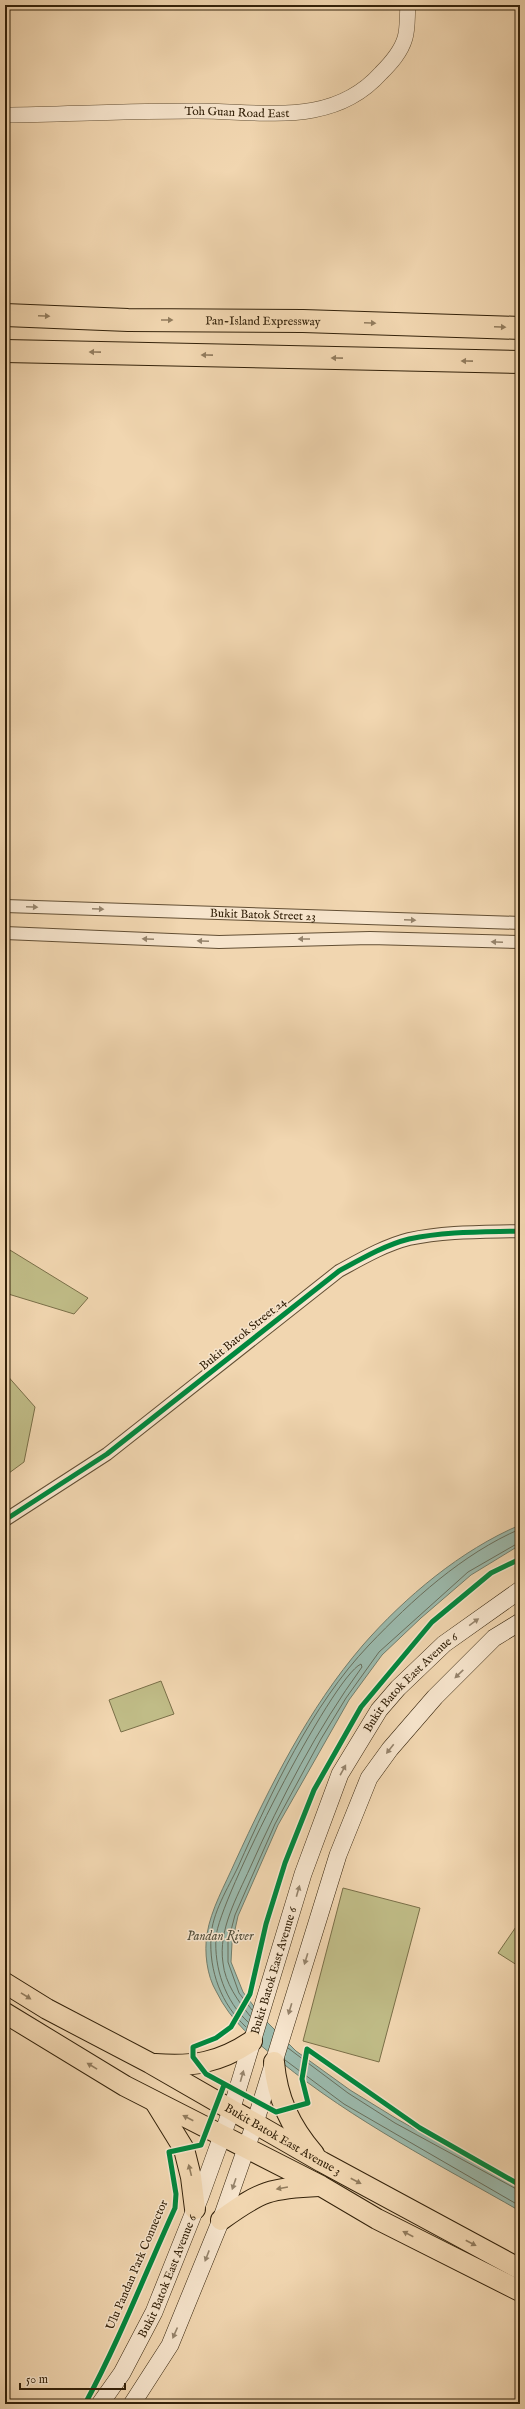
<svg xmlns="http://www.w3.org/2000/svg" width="525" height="2409" font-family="'IM FELL English',serif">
<rect width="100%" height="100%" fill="#f1d6b0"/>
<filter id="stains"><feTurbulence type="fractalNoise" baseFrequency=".005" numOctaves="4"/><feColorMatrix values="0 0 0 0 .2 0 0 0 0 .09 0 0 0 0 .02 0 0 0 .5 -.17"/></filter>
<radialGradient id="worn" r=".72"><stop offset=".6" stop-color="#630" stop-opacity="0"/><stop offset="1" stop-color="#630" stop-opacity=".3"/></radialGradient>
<path fill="#c0bc87" stroke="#7a6f48" d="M5,1247L88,1298L74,1314L5,1293Z
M5,1373L35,1407L24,1462L5,1476Z
M161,1681L174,1714L121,1732L109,1700Z
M343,1888L420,1908L379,2062L303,2041Z
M520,1921V1967L498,1953Z"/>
<path fill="#9bb9ac" stroke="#727d6b" d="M520,1525V1545L471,1575L421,1618L382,1655L349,1700L278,1825L238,1916L232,1943L231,1962L243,1992L262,2017L296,2051L350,2090L397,2119L520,2188V2211C438,2164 354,2121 281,2062C255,2041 231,2022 216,1991C207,1976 204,1952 207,1934C211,1909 225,1885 235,1862C270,1786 308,1709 363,1645C405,1597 461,1550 520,1525Z"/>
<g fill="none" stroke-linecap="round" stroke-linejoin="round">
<path stroke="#686e5b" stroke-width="1" d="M252,2010L239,1993L228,1962V1942L235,1915L275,1824L321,1739L346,1698L379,1652L468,1572L520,1542
M248,2022C225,2001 214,1968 216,1937C218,1902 332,1677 361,1664L362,1667C317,1729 281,1798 250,1868C237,1897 218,1930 223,1963C225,1983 238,2001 250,2016
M246,2027C221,2004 209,1971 211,1937C212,1913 228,1888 238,1867C272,1791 311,1706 369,1645C412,1600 462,1554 520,1529
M288,2048L348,2093L395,2123L520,2191
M285,2060L344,2104L520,2206"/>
<g stroke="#634f34" stroke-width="14">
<g id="minor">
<path id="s1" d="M5,906L520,923"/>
<path d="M5,933L219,942L370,938L520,942"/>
<path d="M5,1520L107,1454L339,1271C361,1259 385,1245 409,1239C446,1231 483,1232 520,1231"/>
</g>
</g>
<g stroke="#634f34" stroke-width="16">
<g id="tertiary">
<path id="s2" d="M5,115C68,114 130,111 193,111C259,110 331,129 381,73C391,63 401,52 405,38C408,28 407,15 408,5"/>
</g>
</g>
<g stroke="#34220a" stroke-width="18">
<g id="secondary">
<path id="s3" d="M100,2404L122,2373L154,2312L200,2197L231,2111L303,1874L340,1774L379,1710L398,1688L444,1644L520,1590"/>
<path d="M132,2404L170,2345L221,2220L255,2123L338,1855L369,1778L390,1749L435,1697L494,1638L520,1622"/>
</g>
</g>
<g stroke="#34220a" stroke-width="22">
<g id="primary">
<path id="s4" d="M5,1983L47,2009L150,2063L322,2162L520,2269"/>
<path d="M5,2013L125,2086L321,2186L377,2219L520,2291"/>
<path d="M274,2062C277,2098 290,2126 314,2154"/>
<path d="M155,2064C193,2067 219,2063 252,2041"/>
<path d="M155,2102L184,2149L191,2177L195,2209"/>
<path d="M221,2220C261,2191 270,2188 319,2186"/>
</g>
</g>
<g stroke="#34220a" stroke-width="24">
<g id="motorway">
<path id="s5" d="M5,315L128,320L303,321L520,328"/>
<path d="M5,351L520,362"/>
</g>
</g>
<use href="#minor" stroke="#f6e4cc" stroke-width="12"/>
<use href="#tertiary" stroke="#f6e4cc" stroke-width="15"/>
<use href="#secondary" stroke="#f6e4cc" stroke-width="17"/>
<use href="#primary" stroke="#f1d6b0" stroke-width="20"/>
<use href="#motorway" stroke="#f1d6b0" stroke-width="22"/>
<g stroke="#f6e4cc" stroke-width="8">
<path id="cycleway" d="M5,1520L107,1454L339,1271C361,1259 385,1245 409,1239C446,1231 483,1232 520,1231
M520,1559L491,1573L432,1622L361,1707L314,1790L285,1863L266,1924L250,1994L231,2027L216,2038L193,2047V2057L206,2074L276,2112L308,2103L302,2079L307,2049L420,2128L520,2185
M85,2404C119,2341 145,2274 175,2208L176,2194L169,2152L201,2145L224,2085"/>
</g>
<use href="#cycleway" stroke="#00873e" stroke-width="5"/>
</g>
<defs><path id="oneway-solid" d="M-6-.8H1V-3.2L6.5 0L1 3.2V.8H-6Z"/></defs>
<g fill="#927c5d">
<use href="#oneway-solid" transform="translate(44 316) rotate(2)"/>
<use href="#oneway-solid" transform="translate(167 320)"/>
<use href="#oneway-solid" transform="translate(370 323) rotate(2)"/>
<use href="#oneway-solid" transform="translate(500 327) rotate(2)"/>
<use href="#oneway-solid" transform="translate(95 352) rotate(-179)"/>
<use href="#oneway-solid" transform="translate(207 355) rotate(-179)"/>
<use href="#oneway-solid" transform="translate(337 358) rotate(-179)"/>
<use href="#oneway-solid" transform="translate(467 361) rotate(-179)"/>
<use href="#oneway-solid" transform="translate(26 1996) rotate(32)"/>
<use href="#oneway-solid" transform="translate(92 2066) rotate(-149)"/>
<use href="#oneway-solid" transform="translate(188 2118) rotate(-153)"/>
<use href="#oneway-solid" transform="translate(190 2170) rotate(-104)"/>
<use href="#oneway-solid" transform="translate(356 2181) rotate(28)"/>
<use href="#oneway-solid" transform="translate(282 2188) rotate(170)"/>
<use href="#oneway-solid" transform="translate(408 2234) rotate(-153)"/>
<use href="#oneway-solid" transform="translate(471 2243) rotate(28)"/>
</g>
<g fill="#95836b">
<use href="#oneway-solid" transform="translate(32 907) rotate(2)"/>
<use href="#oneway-solid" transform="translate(98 909) rotate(2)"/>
<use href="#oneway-solid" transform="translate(410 920) rotate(2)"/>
<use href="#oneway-solid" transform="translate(148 939) rotate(-178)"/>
<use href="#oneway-solid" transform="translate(304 939) rotate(180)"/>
<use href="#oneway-solid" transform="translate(203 941) rotate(-178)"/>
<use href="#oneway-solid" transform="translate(497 942) rotate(-178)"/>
<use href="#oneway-solid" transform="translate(474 1622) rotate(-36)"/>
<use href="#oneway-solid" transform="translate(459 1674) rotate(136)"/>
<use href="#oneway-solid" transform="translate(390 1749) rotate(128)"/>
<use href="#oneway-solid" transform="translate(343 1770) rotate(-61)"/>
<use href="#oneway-solid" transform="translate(298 1891) rotate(-74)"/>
<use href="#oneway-solid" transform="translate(306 1959) rotate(107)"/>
<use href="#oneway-solid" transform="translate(290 2009) rotate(107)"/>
<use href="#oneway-solid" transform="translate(242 2076) rotate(-74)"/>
<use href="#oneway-solid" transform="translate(234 2184) rotate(109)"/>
<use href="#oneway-solid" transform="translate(207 2256) rotate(111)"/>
<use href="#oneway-solid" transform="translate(175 2333) rotate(114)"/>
</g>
<g text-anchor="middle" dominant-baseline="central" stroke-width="3" stroke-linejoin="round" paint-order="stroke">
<g font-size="12" fill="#34220a" stroke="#f6e4cc">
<text stroke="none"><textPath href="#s2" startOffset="232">Toh Guan Road East</textPath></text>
<text stroke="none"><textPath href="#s5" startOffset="258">Pan-Island Expressway</textPath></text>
<text stroke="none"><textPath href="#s1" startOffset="258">Bukit Batok Street 23</textPath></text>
<text transform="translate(243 1334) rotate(-39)">Bukit Batok Street 24</text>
<text stroke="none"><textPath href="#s3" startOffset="793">Bukit Batok East Avenue 6</textPath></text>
<text stroke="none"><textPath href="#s3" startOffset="469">Bukit Batok East Avenue 6</textPath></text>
<text stroke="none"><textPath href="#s4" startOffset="319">Bukit Batok East Avenue 3</textPath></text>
<text transform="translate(137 2265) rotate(-67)">Ulu Pandan Park Connector</text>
<text stroke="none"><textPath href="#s3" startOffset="145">Bukit Batok East Avenue 6</textPath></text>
</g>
<g font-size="13" font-style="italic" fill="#534f3b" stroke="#f6e4cc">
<text x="220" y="1936">Pandan River</text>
</g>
</g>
<rect width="525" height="2409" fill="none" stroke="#f1d6b0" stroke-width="20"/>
<rect x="6" y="6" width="513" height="2397" fill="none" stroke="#34220a" stroke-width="2"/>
<rect x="10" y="10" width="505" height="2389" fill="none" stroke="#34220a"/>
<path d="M20 2383v6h105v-6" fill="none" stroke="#34220a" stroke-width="2"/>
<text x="26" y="2383" font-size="12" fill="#34220a" stroke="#f6e4cc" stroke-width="3" paint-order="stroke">50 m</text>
<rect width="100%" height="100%" filter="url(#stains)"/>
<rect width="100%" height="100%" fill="url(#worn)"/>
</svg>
